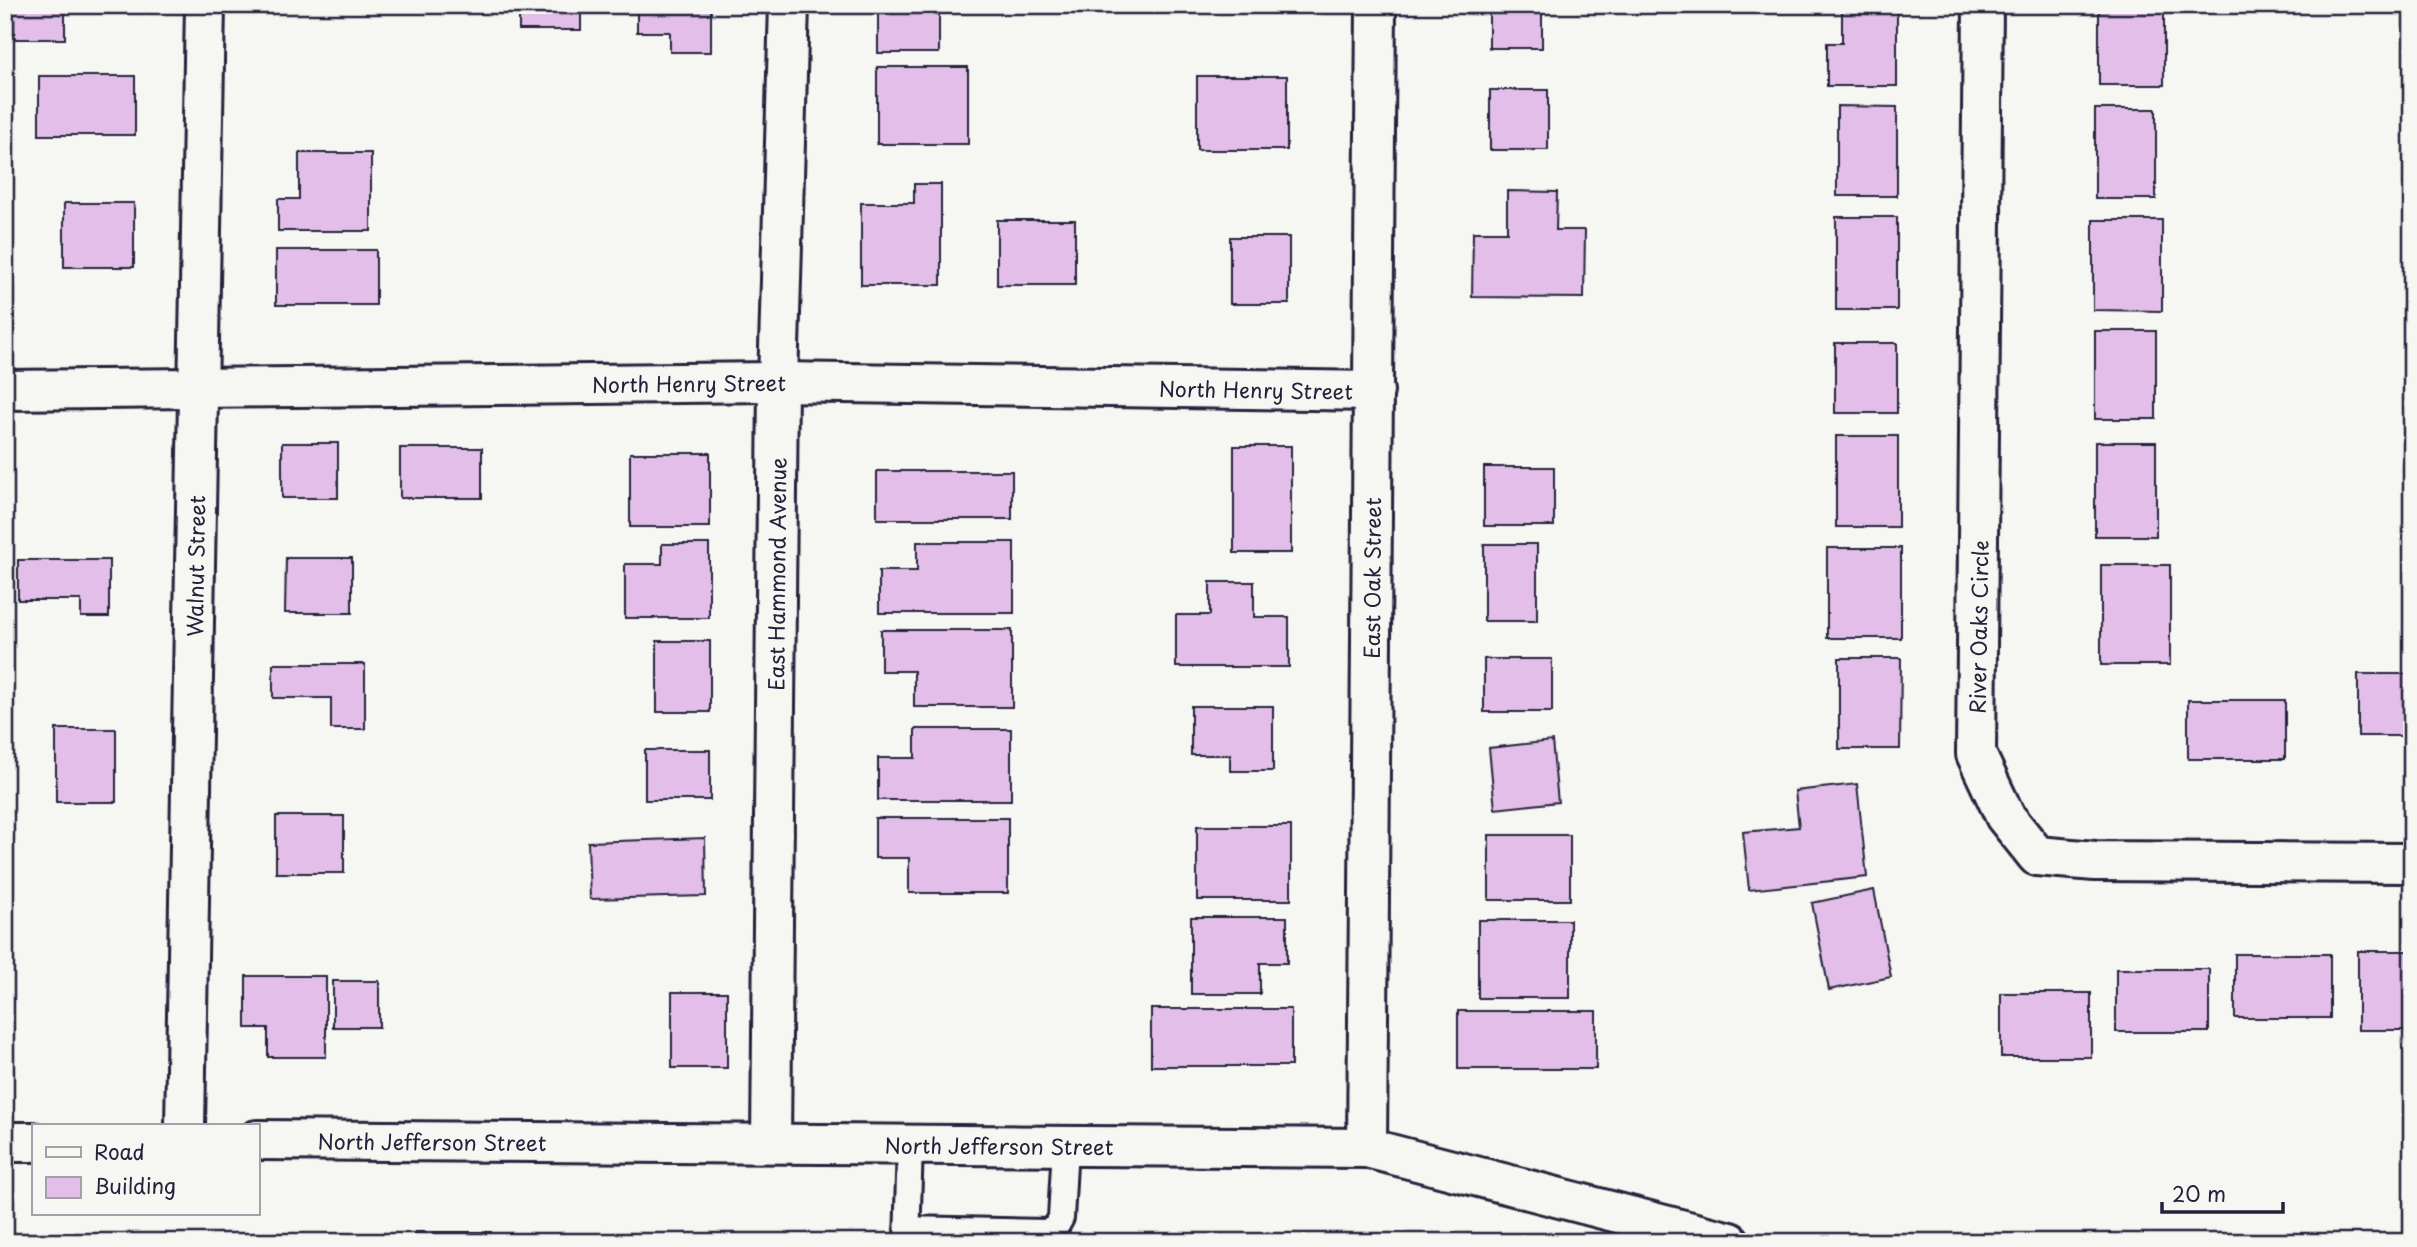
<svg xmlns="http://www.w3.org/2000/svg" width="2417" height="1247" font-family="'Playpen Sans',sans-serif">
<rect width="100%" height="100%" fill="#f6f6f2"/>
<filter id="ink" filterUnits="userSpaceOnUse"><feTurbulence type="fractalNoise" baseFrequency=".0143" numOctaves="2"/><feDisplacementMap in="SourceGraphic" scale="14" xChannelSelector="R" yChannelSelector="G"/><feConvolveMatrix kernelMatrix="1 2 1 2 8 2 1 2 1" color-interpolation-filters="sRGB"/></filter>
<g filter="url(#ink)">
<path fill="#e3bee8" stroke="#22223b" stroke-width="2" d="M14,5H65V39H14Z
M519,5H581V30H519Z
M637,5H711V52H670V32H637Z
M878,5H939V53H878Z
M1489,5H1542V48H1489Z
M1842,5H1897V86H1827V43H1842Z
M2099,6H2164V85H2099Z
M877,67H968V144H877Z
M39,76H135V135H39Z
M1197,76H1287V150H1197Z
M1490,90H1548V150H1490Z
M1837,106L1897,107V196H1837Z
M2095,109H2156V199H2095Z
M299,153H371V231H278V199H299Z
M914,184H941V285H861V203H914Z
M1507,191L1557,192L1556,230H1585L1584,298L1472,297L1473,232H1507Z
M64,203H134V267H64Z
M1836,217H1897V310H1836Z
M997,220H1075V285H997Z
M2093,220H2162V311L2093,310Z
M1230,237H1289V304H1230Z
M276,250H376V305H276Z
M2095,331H2156V419H2095Z
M1835,343H1897V413H1835Z
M1836,436H1898V527H1836Z
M2095,442H2156V536H2095Z
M282,443H338V498H282Z
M1234,446H1291V553H1234Z
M400,448H482V498H400Z
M630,453H710V527H630Z
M1484,467H1554V526H1484Z
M877,471H1012V519H877Z
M917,542H1014V613H879V571H917Z
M662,544H709V618H625V564H662Z
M1484,544H1537V621H1484Z
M1827,548H1901V638H1827Z
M286,558H352V613H285Z
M18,560H109V617H81V600H18Z
M2101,565H2170V665H2101Z
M1210,582H1254V617H1289V667H1176V615H1210Z
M881,630H1012V707H914V671H881Z
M657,641H710V712H657Z
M1839,658H1901L1900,749H1839Z
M1484,659H1552V712H1484Z
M273,664H365V729H331V698H273Z
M2358,674H2412V736H2358Z
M2188,700H2285V759H2188Z
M1191,706H1273V771H1230V755H1191Z
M56,729H116V802H56Z
M915,729H1011V800H878V758H915Z
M1552,741L1558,802L1495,809L1489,748Z
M645,750H710V800H645Z
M1857,784L1867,877L1749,890L1743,832L1799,827L1795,791Z
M276,816H344V873H276Z
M875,818H1008V893H909V858H875Z
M1197,826H1291V900H1197Z
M1489,835H1570V900H1489Z
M705,838L706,896L590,899L588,842Z
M1874,890L1891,977L1829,990L1812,903Z
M1191,917H1287V963H1260V994H1191Z
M1478,920H1570V998H1478Z
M2358,951H2412V1030H2358Z
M2235,954H2330V1018H2235Z
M2116,969H2209V1032H2116Z
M246,976H326V1057H268V1028H246Z
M333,981H379V1027H333Z
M672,992H727V1068H672Z
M2001,993H2091V1057H2001Z
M1151,1009H1291V1066H1151Z
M1458,1011H1596V1069H1458Z
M415,1232H491V1242H415Z"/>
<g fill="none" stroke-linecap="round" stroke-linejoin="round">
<g stroke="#22223b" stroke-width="30">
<path id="service" d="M907,1229L1048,1232L1056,1227L1061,1218L1065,1146
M907,1242L910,1144"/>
</g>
<g stroke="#22223b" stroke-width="44">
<g id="minor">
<path d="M1983,5L1976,754L2005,816L2037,856L2095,861L2412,863"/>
<path id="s1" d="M5,390L778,382L1374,391"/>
<path id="s2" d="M185,1126L205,5"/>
<path id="s3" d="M771,1143L778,382L789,5"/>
<path id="s4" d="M1367,1148L1376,5"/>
</g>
</g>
<g stroke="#22223b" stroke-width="44">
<g id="tertiary">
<path id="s5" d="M257,1140L1367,1148L1730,1242"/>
<path d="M5,1142H33"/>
</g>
</g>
<use href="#service" stroke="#f6f6f2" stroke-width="24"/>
<use href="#minor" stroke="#f6f6f2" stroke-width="38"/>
<use href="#tertiary" stroke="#f6f6f2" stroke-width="38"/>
</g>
</g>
<g text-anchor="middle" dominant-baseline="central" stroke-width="5" stroke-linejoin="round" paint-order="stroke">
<g font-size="21" fill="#22223b" stroke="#f6f6f2">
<text stroke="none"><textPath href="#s1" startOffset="684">North Henry Street</textPath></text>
<text stroke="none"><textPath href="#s1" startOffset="1251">North Henry Street</textPath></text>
<text stroke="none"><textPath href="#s2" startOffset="560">Walnut Street</textPath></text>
<text stroke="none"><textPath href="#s3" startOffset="569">East Hammond Avenue</textPath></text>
<text stroke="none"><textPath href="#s4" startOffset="570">East Oak Street</textPath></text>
<text transform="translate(1978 627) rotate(-89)">River Oaks Circle</text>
<text stroke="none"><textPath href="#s5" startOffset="175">North Jefferson Street</textPath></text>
<text stroke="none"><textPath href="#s5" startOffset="742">North Jefferson Street</textPath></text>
</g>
</g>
<rect width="2417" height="1247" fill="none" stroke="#f6f6f2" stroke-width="28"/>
<rect x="14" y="14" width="2389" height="1219" fill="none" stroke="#22223b" stroke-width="2.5" filter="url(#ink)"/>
<rect x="32" y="1124" width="228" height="91" fill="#f6f6f2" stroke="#a1a1a9" stroke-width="2"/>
<rect x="46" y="1147" width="35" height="10" fill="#f6f6f2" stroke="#a1a1a9" stroke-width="2"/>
<text x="94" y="1160" font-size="21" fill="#22223b">Road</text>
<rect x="46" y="1177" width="35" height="21" fill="#e3bee8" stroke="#a1a1a9" stroke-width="2"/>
<text x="94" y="1194" font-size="21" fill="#22223b">Building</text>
<path d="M2162 1202v10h121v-10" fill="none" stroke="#22223b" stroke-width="3.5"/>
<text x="2172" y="1202" font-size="21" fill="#22223b" stroke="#f6f6f2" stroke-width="5" paint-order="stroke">20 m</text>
</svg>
